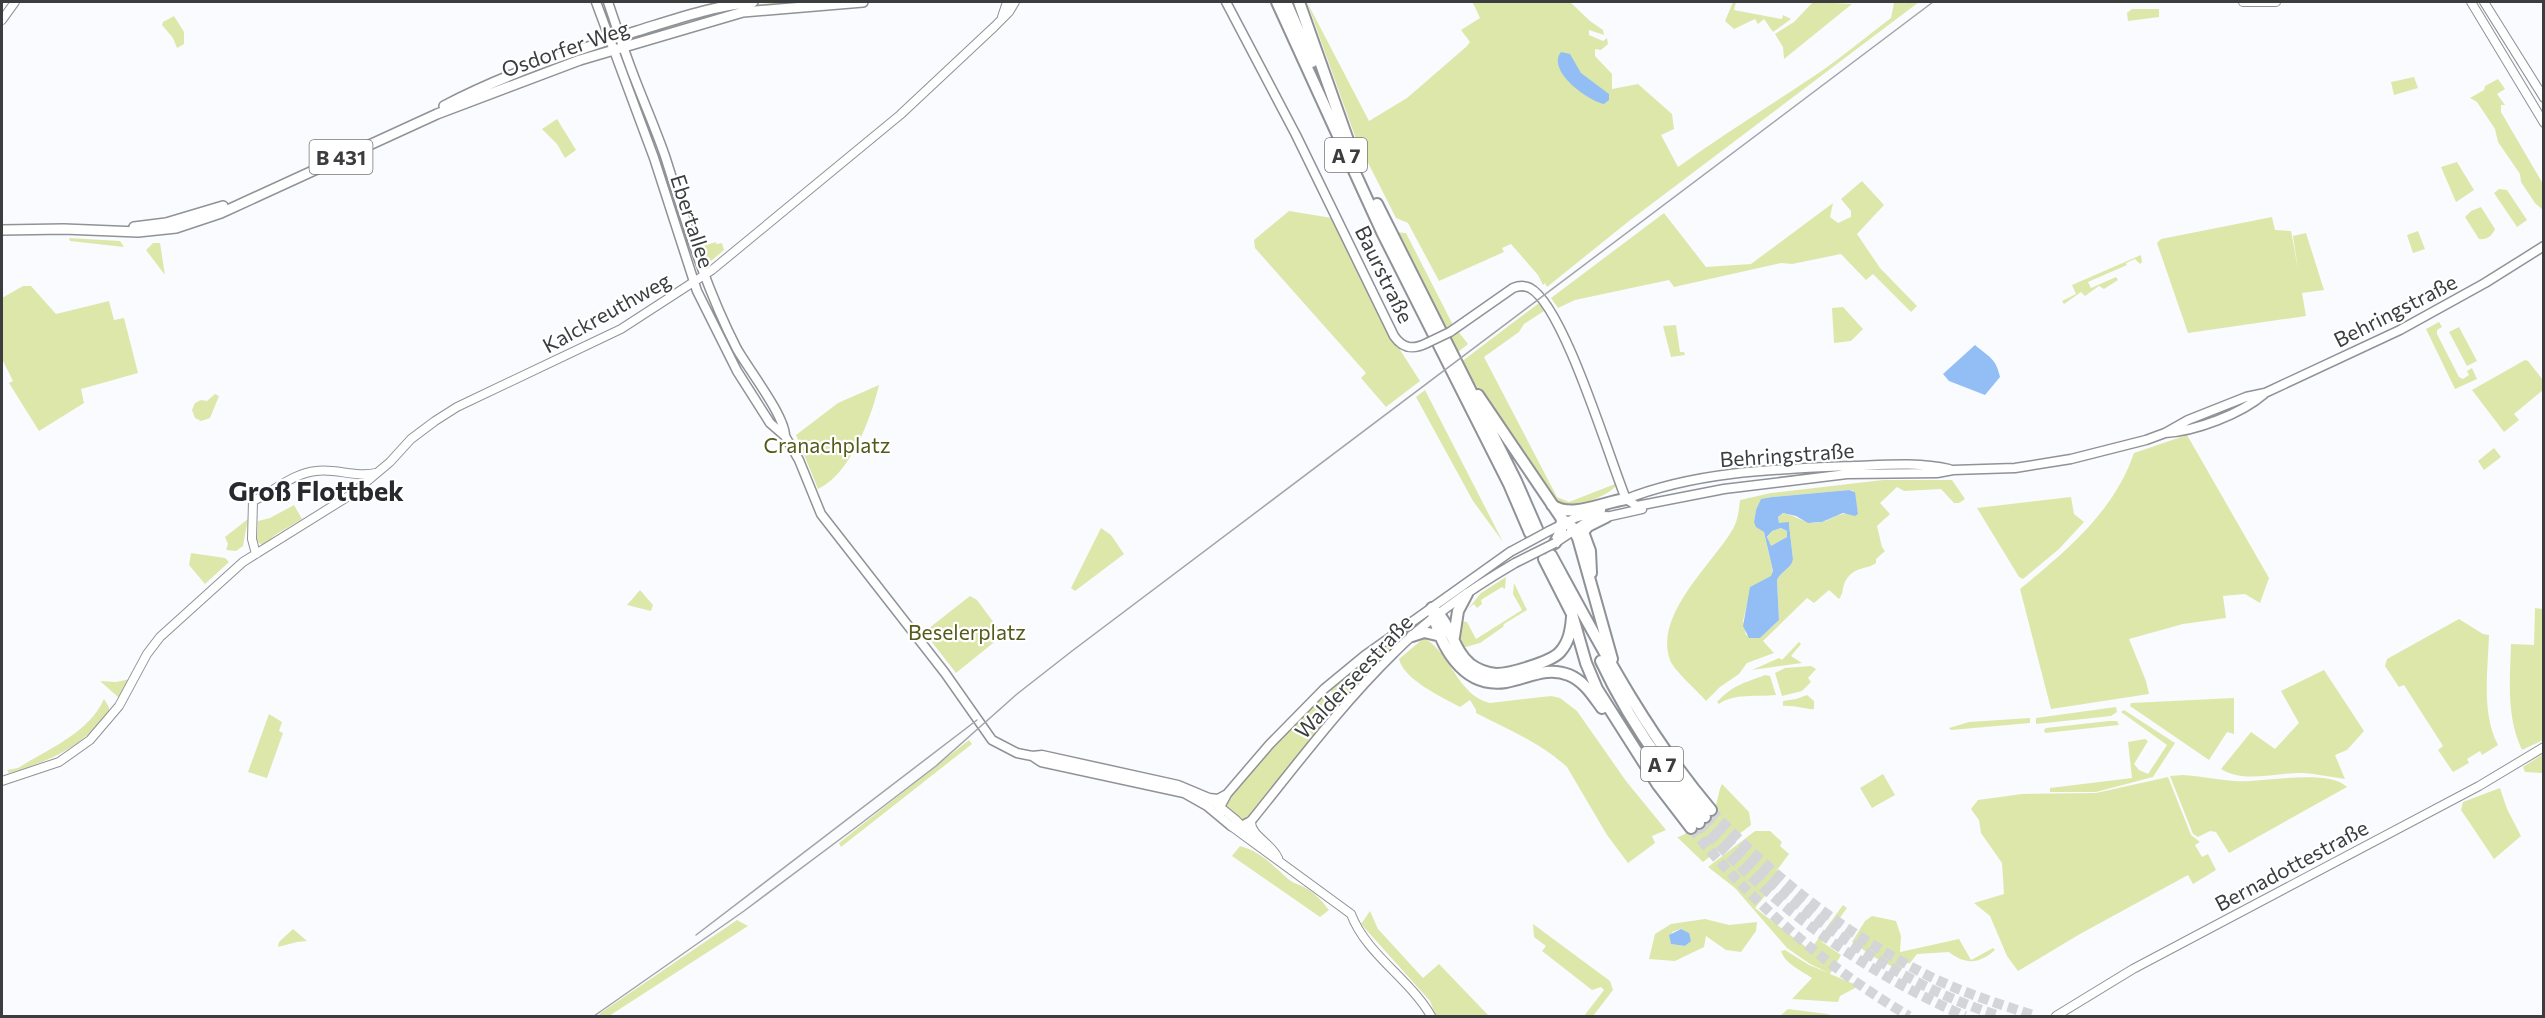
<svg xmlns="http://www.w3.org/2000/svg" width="2545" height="1018" font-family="Commissioner,sans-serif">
<rect width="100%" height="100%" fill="#f9fbff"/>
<path fill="#dee7aa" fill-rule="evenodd" d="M779,2H838L768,7L633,40L692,17L719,9Z
M1307,2L1369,121L1407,98L1466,47L1470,42L1461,30L1480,18L1473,3L1570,2L1590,21L1603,30L1604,35L1589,30V35L1603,41L1607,38L1608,44L1601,50L1595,49V56L1612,74V89L1638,84L1672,114L1674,129L1661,135L1678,167C1720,137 1763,110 1805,82C1835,63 1863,39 1891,18L1894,3L1919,2L1629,221L1547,287L1545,283L1543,285L1538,275L1511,244L1502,248L1504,252L1439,281L1408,223L1396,218L1356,139Z
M1733,2H1736L1734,10L1782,19L1783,15L1791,19L1773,32L1764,19L1758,24L1755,19L1734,29L1725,21Z
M1813,2L1852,4L1784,59L1783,47L1775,34L1794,22Z
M2132,9H2159V17L2128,21L2127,13Z
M174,16L184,32V44L177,48L173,38L162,25L163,22Z
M2414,77L2418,88L2394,95L2391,82Z
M2498,79L2505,89L2497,94L2505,105H2501V112L2543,184V210L2535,203L2521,182L2520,174L2498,142L2495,129L2477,102L2470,98L2484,90L2485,86Z
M557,119L576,150L565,158L557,144L542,129Z
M2457,162L2474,190L2456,202L2441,167Z
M1862,181L1884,205L1857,234L1880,268L1917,306L1911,312L1873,274L1866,280L1841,254L1792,264L1781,263L1674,287L1669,280L1575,300L1558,308L1551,298L1664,213L1706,267L1751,264L1833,203L1830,217L1838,223L1851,217V211L1841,199Z
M2499,189L2507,190L2527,220L2517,227L2494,193Z
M2481,207L2495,229C2492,236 2487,240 2479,239L2465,217L2471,211Z
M1289,211L1332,218L1337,223L1393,339L1420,381L1386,407L1361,378L1366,373L1255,248L1254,240Z
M2272,217L2275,230L2291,231L2298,269L2293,236L2306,233L2324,290L2302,293L2306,316L2188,333L2157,243L2161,239Z
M2418,231L2425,249L2413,253L2407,235Z
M1395,232L1406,233L1453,325L1468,344L1457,353Z
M69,238L120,241L124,247L70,241Z
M716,242V244L722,243L724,250L711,261L703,260L700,247Z
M153,243H160L165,275L146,250Z
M2141,255L2142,262L2140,264L2135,259L2126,263L2127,265L2088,282L2091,288L2116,277L2118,280L2104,289L2099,286L2085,296L2081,292L2064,304L2062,301L2076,294L2072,285Z
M23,286H31L56,314L109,301L114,320L124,318L138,373L81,389L84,403L39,431L9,383L13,381L2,359V298Z
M1539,303L1544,311L1524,324L1519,332L1484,357L1557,497L1569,502L1615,484V487C1610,494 1576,508 1568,507C1560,506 1553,500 1547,495L1461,362Z
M1843,307L1863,329L1851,341L1834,343L1832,308Z
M2439,322L2442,327L2437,330V334L2459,377L2463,379L2469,375L2467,371L2472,368L2477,379L2455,389L2426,329Z
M1676,325L1680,352H1684L1685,355L1671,357L1663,326Z
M2459,327L2477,361L2467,366L2449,332Z
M2525,360L2528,361L2543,380V390L2514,414L2519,420L2504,432L2472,390Z
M879,385C872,416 850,475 818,489L796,435L838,403Z
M1425,390L1503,542L1473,501L1416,397Z
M215,394L219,396L210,418L201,421L195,418L192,410L195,403L201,400L207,401Z
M2187,435L2269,578L2260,603L2245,594L2223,596L2226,618L2183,624L2129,639L2146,681L2149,694L2051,709L2020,589C2066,551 2114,512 2134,453Z
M2494,448L2501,457L2484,470L2478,461Z
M1883,480H1952L1965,499L1959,503H1954L1941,489L1904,491L1897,487L1880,503L1890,514L1877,526L1882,547L1885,551L1876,559V563C1866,570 1855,566 1846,580C1842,586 1844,593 1839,599L1829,590L1814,603L1807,598L1763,641L1774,653L1747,663L1739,674L1720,687L1706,701C1698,691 1674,671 1670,660C1653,614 1715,562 1734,527C1738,519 1739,509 1740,500L1771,493ZM1849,490L1854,491L1858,514C1834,511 1833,522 1815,523C1803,523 1795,515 1783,513L1778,517L1779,523L1789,525L1793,558C1792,568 1781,571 1777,580L1779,620L1760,638L1746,635L1743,621L1751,587L1772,576L1773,572L1764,532L1754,522L1756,510L1762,499L1772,497Z
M2071,497L2074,514L2084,522L2059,549L2023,579L2019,577L1977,508Z
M294,505L302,519L275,535L263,546L257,541L258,521L270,518Z
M248,519L243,546L236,551L226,550L228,544L225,537Z
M1101,528L1111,535L1124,554L1075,591L1071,588Z
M1781,528L1787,531V537L1771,547L1767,538L1772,531Z
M191,553L225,558L229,562L205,584L189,565Z
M1506,577L1505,589L1502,587L1481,600L1482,604L1477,608L1474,604L1468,609L1481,593Z
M1514,583L1527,610L1504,624L1503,627L1480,643L1462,648L1458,635L1459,621L1467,622L1476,639L1522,610L1513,594Z
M640,590L653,605L651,611L627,605Z
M970,596L977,600L1003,635L956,673L924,632Z
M2535,608L2543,609V740L2522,750C2506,717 2510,679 2511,644L2534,645Z
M1430,614L1431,616L1341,705L1329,688Z
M2459,619L2483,634L2489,635C2488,670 2481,713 2498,745L2482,755L2480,751L2467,759L2469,763L2453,772L2438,750L2443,746L2404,685L2399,687L2385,666L2387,659Z
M1424,638C1452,654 1457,695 1490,703L1551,696L1560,698L1577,711L1626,781L1666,830L1652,836L1655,843L1628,863L1607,835L1567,767C1541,743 1507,729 1476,713V710L1470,700L1460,707C1442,697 1404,680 1399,659Z
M1799,642L1801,644L1791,656L1802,663L1752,670L1779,658L1782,660Z
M1811,666L1816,669L1808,678L1811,682L1802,691L1782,696L1775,673L1785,668Z
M2324,670L2364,731L2347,750L2335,755L2345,779C2331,777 2317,774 2303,773C2275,772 2246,784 2221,769L2251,732L2275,749L2299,723L2281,691Z
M1765,675L1770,676L1776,695C1757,697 1734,693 1719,704L1717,702C1733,685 1744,683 1765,675Z
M130,679L121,696L118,697L100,681L116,682Z
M1807,695L1814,701V709C1808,710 1794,705 1783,706V701L1796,699Z
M1323,696L1335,712L1251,815L1242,821L1223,805L1251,769L1319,697Z
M2234,698V734L2227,732L2209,760L2130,706L2131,703Z
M104,699L109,707V711C85,746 48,762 9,773L7,770L18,768C48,749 89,733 104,699Z
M2116,707L2117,712L2111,716L2036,724V718Z
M2124,710L2175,743L2153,777L2096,792H2050V788L2132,778L2128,742L2145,739L2148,741L2134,764L2139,770L2148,774L2167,745L2121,712Z
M269,714L282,722L279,731L283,733L267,778L248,772Z
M2030,718V723L1951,730L1949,728L1969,722Z
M2109,721H2117L2119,725L2045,733L2044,730L2046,728Z
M969,740L972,744L841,847L839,843Z
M2543,754V773L2525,772L2523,767Z
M1883,774L1895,795L1872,808L1860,788Z
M2183,775C2201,776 2218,780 2235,781C2261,783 2328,768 2347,787L2229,853L2216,832L2210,831L2198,837L2193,834L2170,776Z
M2168,777L2191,835L2200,842L2195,845L2202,857L2208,854L2216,870L2193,884L2188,875L2080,934L2018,971L2007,956L1990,916L1974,903L2004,894L2002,863L1981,833L1979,820L1971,809L1978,800L2022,794L2096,793Z
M1722,784L1749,812L1751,825L1703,862L1677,837C1685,837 1712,814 1716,805C1718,799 1719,789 1722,784Z
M2500,788L2507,809L2521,836L2494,859L2461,810L2463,802Z
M1755,831H1770L1782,842L1780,846L1789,854L1777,870L1782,875L1755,908L1810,950L1843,905L1847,908L1822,942L1841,955L1830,974L1859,986L1840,996L1838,1002L1792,999L1812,978C1802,971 1785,964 1781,951L1785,950L1809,965L1829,973L1810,964L1787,948L1735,888L1708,867Z
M1240,846C1259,851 1273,865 1287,878C1292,883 1298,884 1304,887C1314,892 1322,901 1329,910L1320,917L1232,856Z
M1370,911L1378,929L1423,978L1439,964L1489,1016H1436L1430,1001L1361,924Z
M1872,916L1896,921L1901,936L1900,952L1959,939L1971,960L1993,948L1995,950C1980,964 1965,965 1949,952L1917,954L1910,963L1903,964L1901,971L1872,956L1852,942L1865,921Z
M1705,919L1729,925L1757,922L1756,931L1741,952L1726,950L1706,936L1704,947L1675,961L1649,959L1655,934L1671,924ZM1681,929L1691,940L1685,946L1671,944L1672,932Z
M737,920L748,926L609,1016H601L599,1014Z
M1533,924L1610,981L1613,990L1593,1016H1584L1604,990L1601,987L1592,990L1542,951L1546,946L1534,937Z
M293,929L307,941L297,942L278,947L279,942Z
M1788,1009L1827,1014L1831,1015L1780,1016Z"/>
<path fill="#93bef5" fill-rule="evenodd" d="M1561,52L1570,54L1581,73L1609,94V100L1604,104C1587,101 1546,70 1561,52Z
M1975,345C1989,357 1996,358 2000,377L1985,395L1949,381L1943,374Z
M1849,490L1855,492L1858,514L1855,516L1843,513L1822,522L1808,523L1796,516L1783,513L1778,517L1779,523L1789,522V525L1793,559C1792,568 1781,571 1777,580L1779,620L1760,638H1749L1743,626L1750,587L1771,576L1773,571L1764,532L1756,527L1754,522L1756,510L1761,499L1772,497ZM1781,528L1787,531V537L1771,546L1767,537L1772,531Z
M1681,929L1689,933L1691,941L1685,946L1671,944L1669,935Z"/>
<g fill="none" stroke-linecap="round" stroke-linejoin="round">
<path stroke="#d3d5d9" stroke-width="10" stroke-dasharray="10 5" stroke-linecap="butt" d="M1711,810C1772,877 1844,933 1925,974C1960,992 1999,1004 2036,1016
M1705,817C1783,902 1889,982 2000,1016
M1699,823C1772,907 1864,972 1965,1016
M1691,828C1751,902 1828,969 1909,1016"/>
<g stroke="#8f9297" stroke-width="10">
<path id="tertiary" d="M2243,2H2276
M2471,2L2544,123
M2484,2L2544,98
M1002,17L1007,2
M2,20L15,2
M256,554L252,539L253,501C273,492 293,473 316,471C336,468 356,478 376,473
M2,781L59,762L90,740L119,706L147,654L160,637L243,562L352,494L390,462L411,439L435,421L457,407L621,329L712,270L900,115L994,27L1009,12L1015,2
M1209,798L1236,820L1254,839
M1251,821C1250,835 1271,843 1278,858
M1231,826L1351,914C1366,954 1410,979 1431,1016
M2056,1016L2133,969L2479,786L2544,747"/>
</g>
<g stroke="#8f9297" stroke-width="11">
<path id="secondary" d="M596,2L654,158L697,291L737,371L770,423L785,436L799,460L821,514L945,673L992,740L1017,753L1032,756L1042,755L1178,785L1209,798L1218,799L1227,794
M608,2C617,28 625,54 635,79C645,105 656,130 665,156C686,222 705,287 737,349C749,370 785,416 785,436
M1226,2L1296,135L1394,336C1403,349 1413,350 1427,343
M1450,332L1513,288C1518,286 1524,285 1530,288C1564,306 1609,458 1626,499L1637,506L1724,489L1847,474L1937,473L1953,470L2015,468L2071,459L2146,440L2165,433L2188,420L2246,397L2265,393L2400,330L2485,283L2544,246
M2165,433C2196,431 2241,414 2264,394
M1624,500C1696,471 1777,469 1854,466C1884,465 1919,462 1949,469
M1549,531L1575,518L1601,510
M1555,543L1588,521L1642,509
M1032,756L1041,762L1184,793L1207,806L1231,826H1241L1251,821C1297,764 1342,704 1394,653C1427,619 1474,587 1515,563
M1220,816V807L1227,794L1269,745L1324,689L1364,656L1510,552"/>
</g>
<g stroke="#8f9297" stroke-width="12">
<path id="primary" d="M444,106C505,74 571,52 637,31C676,19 713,6 753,2
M134,227L166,223L223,206
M2,230L64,229L138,232L176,228L221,213L437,114L580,60L743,12L863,2"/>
</g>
<g stroke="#8f9297" stroke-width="14">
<path id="motorway" d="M1277,2L1382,232L1509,484L1530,533
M1286,2L1312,62
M1299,2L1350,146
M1377,204L1516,481L1537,529
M1478,395L1562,519L1561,531L1555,543
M1552,505C1572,519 1603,502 1626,499
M1562,519L1572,527L1578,538L1612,659
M1551,555C1600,645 1645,732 1711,810
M1544,559L1572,614L1586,663L1597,689L1658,785L1691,828
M1591,573L1590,551L1583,532L1588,526L1606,517
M1432,608C1439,644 1462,689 1506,682C1528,678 1547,666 1569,675C1584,681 1593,696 1602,708
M1432,608C1451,622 1452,649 1470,664C1478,670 1486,673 1496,674C1510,674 1551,662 1560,652C1569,642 1571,630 1572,617
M1412,636L1424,632L1441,636
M1454,637L1458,611L1467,594
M1601,661C1628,719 1663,769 1705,817
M1665,783L1699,823"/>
</g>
<use href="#tertiary" stroke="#fff" stroke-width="8"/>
<use href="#secondary" stroke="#fff" stroke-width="8"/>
<use href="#primary" stroke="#fff" stroke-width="9"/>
<use href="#motorway" stroke="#fff" stroke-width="10"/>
<path stroke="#a2a4a7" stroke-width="1.5" d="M696,935L977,720
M594,1016L744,911L859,825L936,766L1017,694L1072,651L1933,2"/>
<g stroke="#8f9297" stroke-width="11" stroke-linecap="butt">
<path id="secondary-bridge" d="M1427,343L1450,332
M1510,552L1549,531
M1515,563L1555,543"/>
</g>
<use href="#secondary-bridge" stroke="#fff" stroke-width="8"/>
</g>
<g text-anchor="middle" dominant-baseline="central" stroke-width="4.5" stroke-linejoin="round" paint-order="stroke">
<g fill="#fff" stroke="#767779" stroke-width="1.5">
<rect x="1325" y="138" width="42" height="34" rx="4.5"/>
<rect x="309.5" y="140" width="63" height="34" rx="4.5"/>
<rect x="1641" y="747" width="42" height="34" rx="4.5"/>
</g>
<g font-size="20" font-weight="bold" fill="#3b3d3f">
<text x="1346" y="155">A 7</text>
<text x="341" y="157">B 431</text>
<text x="1662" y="764">A 7</text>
</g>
<g font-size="21" fill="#3b3d3f" stroke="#fff">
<text transform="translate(565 48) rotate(-19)">Osdorfer Weg</text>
<text transform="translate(693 221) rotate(72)">Ebertallee</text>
<text transform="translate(1385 274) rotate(64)">Baurstraße</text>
<text transform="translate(2395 310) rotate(-27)">Behringstraße</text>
<text transform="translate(606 312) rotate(-29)">Kalckreuthweg</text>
<text transform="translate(1787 454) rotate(-4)">Behringstraße</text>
<text transform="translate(1353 676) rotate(-47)">Walderseestraße</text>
<text transform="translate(2291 865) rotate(-28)">Bernadottestraße</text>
</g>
<g font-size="21" fill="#545a1a" stroke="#fff">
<text x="827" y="444">Cranachplatz</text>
<text x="967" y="631">Beselerplatz</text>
</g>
<g font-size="27" font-weight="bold" fill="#272a2d" stroke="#fff">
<text x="316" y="490">Groß Flottbek</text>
</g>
</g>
<rect width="2545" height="1018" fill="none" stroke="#3b3d3f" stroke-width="6"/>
</svg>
